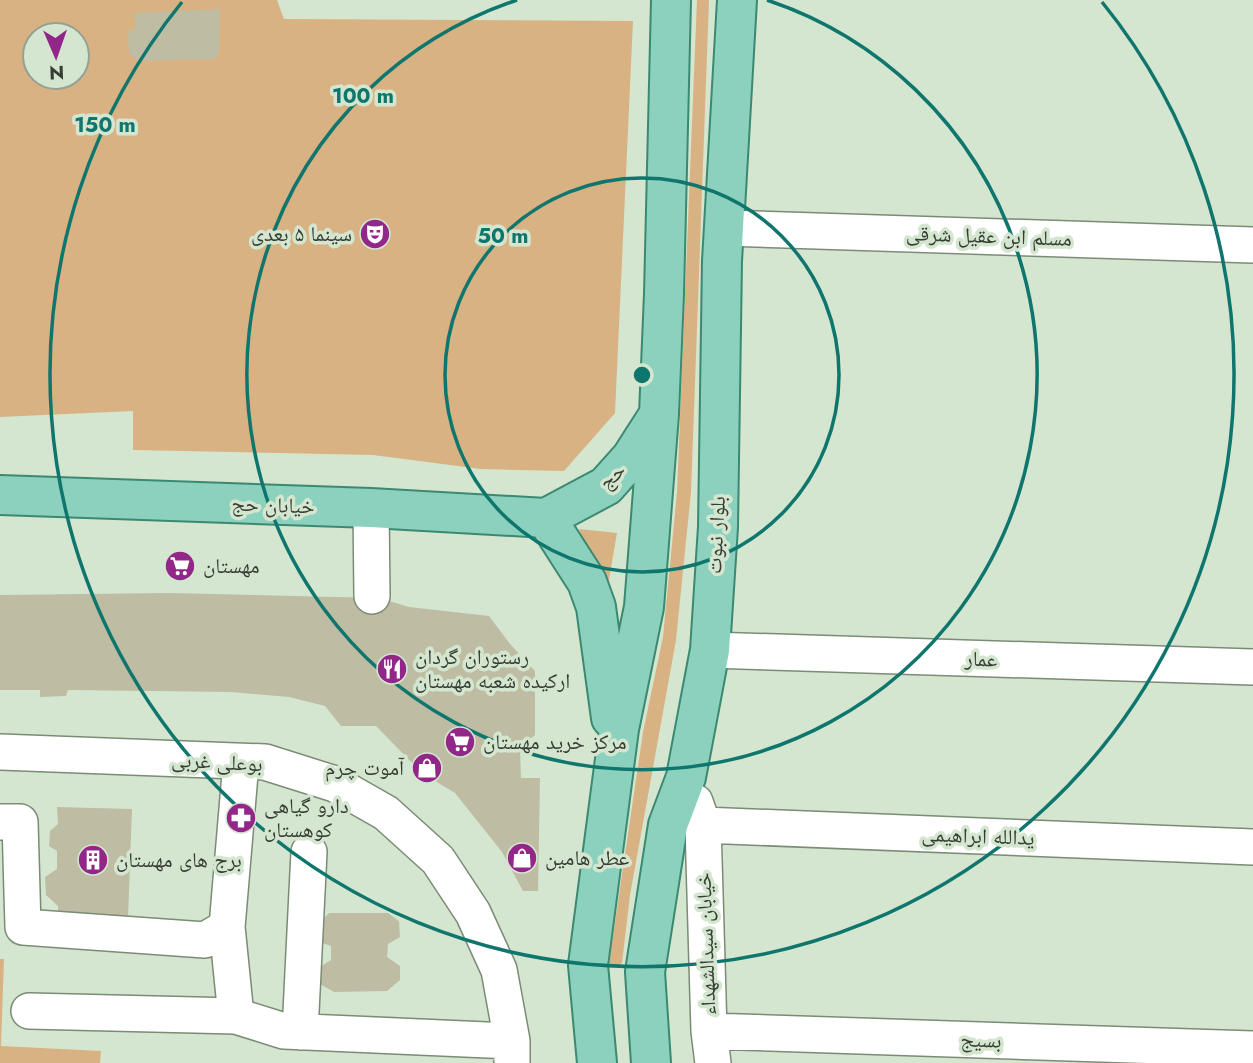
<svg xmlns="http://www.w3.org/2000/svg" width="1253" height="1063" font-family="Jost,'Noto Naskh Arabic',sans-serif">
<rect width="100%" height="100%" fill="#d4e6cf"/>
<path fill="#d9b283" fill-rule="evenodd" d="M0,0H277L284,19L633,21L615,413L564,471L481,469L373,455L133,450V411L0,417ZM35,35H77V77H35Z
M697,0H709L691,492L676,640L630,895L622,963L616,967L609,963L643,732L663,637L677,492Z
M579,529L617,533L605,603Z
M0,959H4L1,1046L101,1051L100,1063H0Z"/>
<path fill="#bebda3" d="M220,9L219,53L215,59L139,61L129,54L128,30H135V13Z
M370,219L385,222L390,236L386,245L378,249L364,246L360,231Z
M169,593L379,598L409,607L489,616L510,644L535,671V735L520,748L521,778H540L538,891H523L502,852L455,793L422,773L376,726H341L325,706L289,697L231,692L68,690L66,696L40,697V690H0V595Z
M57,807L132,809L128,918H58V906L46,895L45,877L57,869V851L49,846L50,831L58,824Z
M329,913H388L399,921L400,937L388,944L387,957L400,966V980L387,991L334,992L320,984L318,968L331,960V946L317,941V925Z"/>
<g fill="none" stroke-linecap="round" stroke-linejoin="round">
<g stroke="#7b8b76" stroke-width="38">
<path id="minor" d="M725,228L1253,245
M371,508L372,596
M710,650L1253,667
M0,752L265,762L335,784L386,813L438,860L473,913L499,970L512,1041V1063
M695,802L703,825L709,1031L713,1063
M0,822H20L23,927L205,940L227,927L241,762
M703,825L1253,847
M227,927L236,1016L284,1031L512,1041
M29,1011L236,1016
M709,1031L1253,1049
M300,1032L309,852"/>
</g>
<g stroke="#3b8971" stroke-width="42">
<path id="major" d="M0,495L371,508L546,518
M546,518L587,582L596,607L611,718
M546,518L606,486L631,458L656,419
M597,1063L588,965L619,729L644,607L659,414L664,294L671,0
M651,1063L645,972L668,825L686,777L710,650L718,527L722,261L737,0"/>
</g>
<use href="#minor" stroke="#fff" stroke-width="35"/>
<use href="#major" stroke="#8bd1be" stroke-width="38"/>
</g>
<g fill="none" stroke="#0f766e" stroke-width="3.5">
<circle cx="642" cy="375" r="197"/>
<path d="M767 0A395 395 0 1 1 517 0"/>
<path d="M1102 2A592 592 0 1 1 182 2"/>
</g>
<defs>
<g id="theatre-disc" transform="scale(1.575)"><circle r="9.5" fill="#922689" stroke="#d4e6cf"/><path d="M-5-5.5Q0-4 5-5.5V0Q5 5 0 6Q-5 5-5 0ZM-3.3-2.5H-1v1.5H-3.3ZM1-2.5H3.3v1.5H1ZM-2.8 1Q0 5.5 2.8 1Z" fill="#fff"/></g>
<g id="supermarket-disc" transform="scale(1.575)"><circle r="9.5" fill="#922689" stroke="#d4e6cf"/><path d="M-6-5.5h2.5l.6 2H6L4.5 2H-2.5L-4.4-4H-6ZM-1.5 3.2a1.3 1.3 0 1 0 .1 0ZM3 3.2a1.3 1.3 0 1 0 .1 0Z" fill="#fff"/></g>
<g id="restaurant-disc" transform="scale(1.575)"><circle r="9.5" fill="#922689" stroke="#d4e6cf"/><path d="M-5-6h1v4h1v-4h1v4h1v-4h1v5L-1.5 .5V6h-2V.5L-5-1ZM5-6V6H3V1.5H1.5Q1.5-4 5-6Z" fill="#fff"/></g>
<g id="shop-disc" transform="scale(1.575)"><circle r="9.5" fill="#922689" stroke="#d4e6cf"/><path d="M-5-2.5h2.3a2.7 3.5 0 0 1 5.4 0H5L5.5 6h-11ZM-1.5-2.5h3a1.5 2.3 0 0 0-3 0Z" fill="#fff"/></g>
<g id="pharmacy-disc" transform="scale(1.575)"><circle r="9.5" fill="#922689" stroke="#d4e6cf"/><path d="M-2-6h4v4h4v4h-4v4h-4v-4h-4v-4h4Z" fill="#fff"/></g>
<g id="building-disc" transform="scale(1.575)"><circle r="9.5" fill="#922689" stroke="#d4e6cf"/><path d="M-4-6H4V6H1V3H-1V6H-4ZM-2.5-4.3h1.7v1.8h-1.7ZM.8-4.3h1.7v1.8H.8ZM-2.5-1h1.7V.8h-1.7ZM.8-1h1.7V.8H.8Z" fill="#fff"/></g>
</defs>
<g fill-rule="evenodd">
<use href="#theatre-disc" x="375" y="234"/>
<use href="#supermarket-disc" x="180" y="566"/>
<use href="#restaurant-disc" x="392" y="669"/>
<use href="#supermarket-disc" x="460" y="742"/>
<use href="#shop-disc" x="427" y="768"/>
<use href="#pharmacy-disc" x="241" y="818"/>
<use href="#shop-disc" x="522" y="858"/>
<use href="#building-disc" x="93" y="860"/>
</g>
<g text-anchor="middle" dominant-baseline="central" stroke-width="7" stroke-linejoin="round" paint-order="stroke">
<g font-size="21" fill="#363d34" stroke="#d4e6cf" text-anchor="start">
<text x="352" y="234" text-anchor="end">سینما ۵ بعدی</text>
<text x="203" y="566">مهستان</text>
<text x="415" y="657">رستوران گردان<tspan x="415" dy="24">ارکیده شعبه مهستان</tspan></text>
<text x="483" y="742">مرکز خرید مهستان</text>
<text x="404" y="768" text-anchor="end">آموت چرم</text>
<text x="264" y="806">دارو گیاهی<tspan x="264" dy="24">کوهستان</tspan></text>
<text x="545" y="858">عطر هامین</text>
<text x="116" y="860">برج های مهستان</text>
</g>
<g font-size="21" fill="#363d34" stroke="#d4e6cf">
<text transform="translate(989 236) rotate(2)">مسلم ابن عقیل شرقی</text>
<text transform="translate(612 476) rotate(-43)">حج</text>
<text transform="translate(273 505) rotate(2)">خیابان حج</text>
<text transform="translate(716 535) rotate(-87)">بلوار نبوت</text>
<text transform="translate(981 659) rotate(2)">عمار</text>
<text transform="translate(217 762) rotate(3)">بوعلی غربی</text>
<text transform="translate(978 836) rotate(2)">یدالله ابراهیمی</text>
<text transform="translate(706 944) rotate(-92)">خیابان سیدالشهداء</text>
<text transform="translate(981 1040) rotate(2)">بسیج</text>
</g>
</g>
<circle cx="642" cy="375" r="10" fill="#0f766e" stroke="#d4e6cf" stroke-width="3.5"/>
<g font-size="21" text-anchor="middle" font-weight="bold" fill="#0f766e" stroke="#d4e6cf" stroke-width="7" stroke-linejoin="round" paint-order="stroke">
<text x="363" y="103">100 m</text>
<text x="105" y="132">150 m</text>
<text x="503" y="243">50 m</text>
</g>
<g transform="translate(56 56) rotate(178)"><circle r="33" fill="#d4e6cf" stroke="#95a291" stroke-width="2"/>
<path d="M0-5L12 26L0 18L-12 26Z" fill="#922689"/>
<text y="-10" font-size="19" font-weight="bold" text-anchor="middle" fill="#363d34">N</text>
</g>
</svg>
